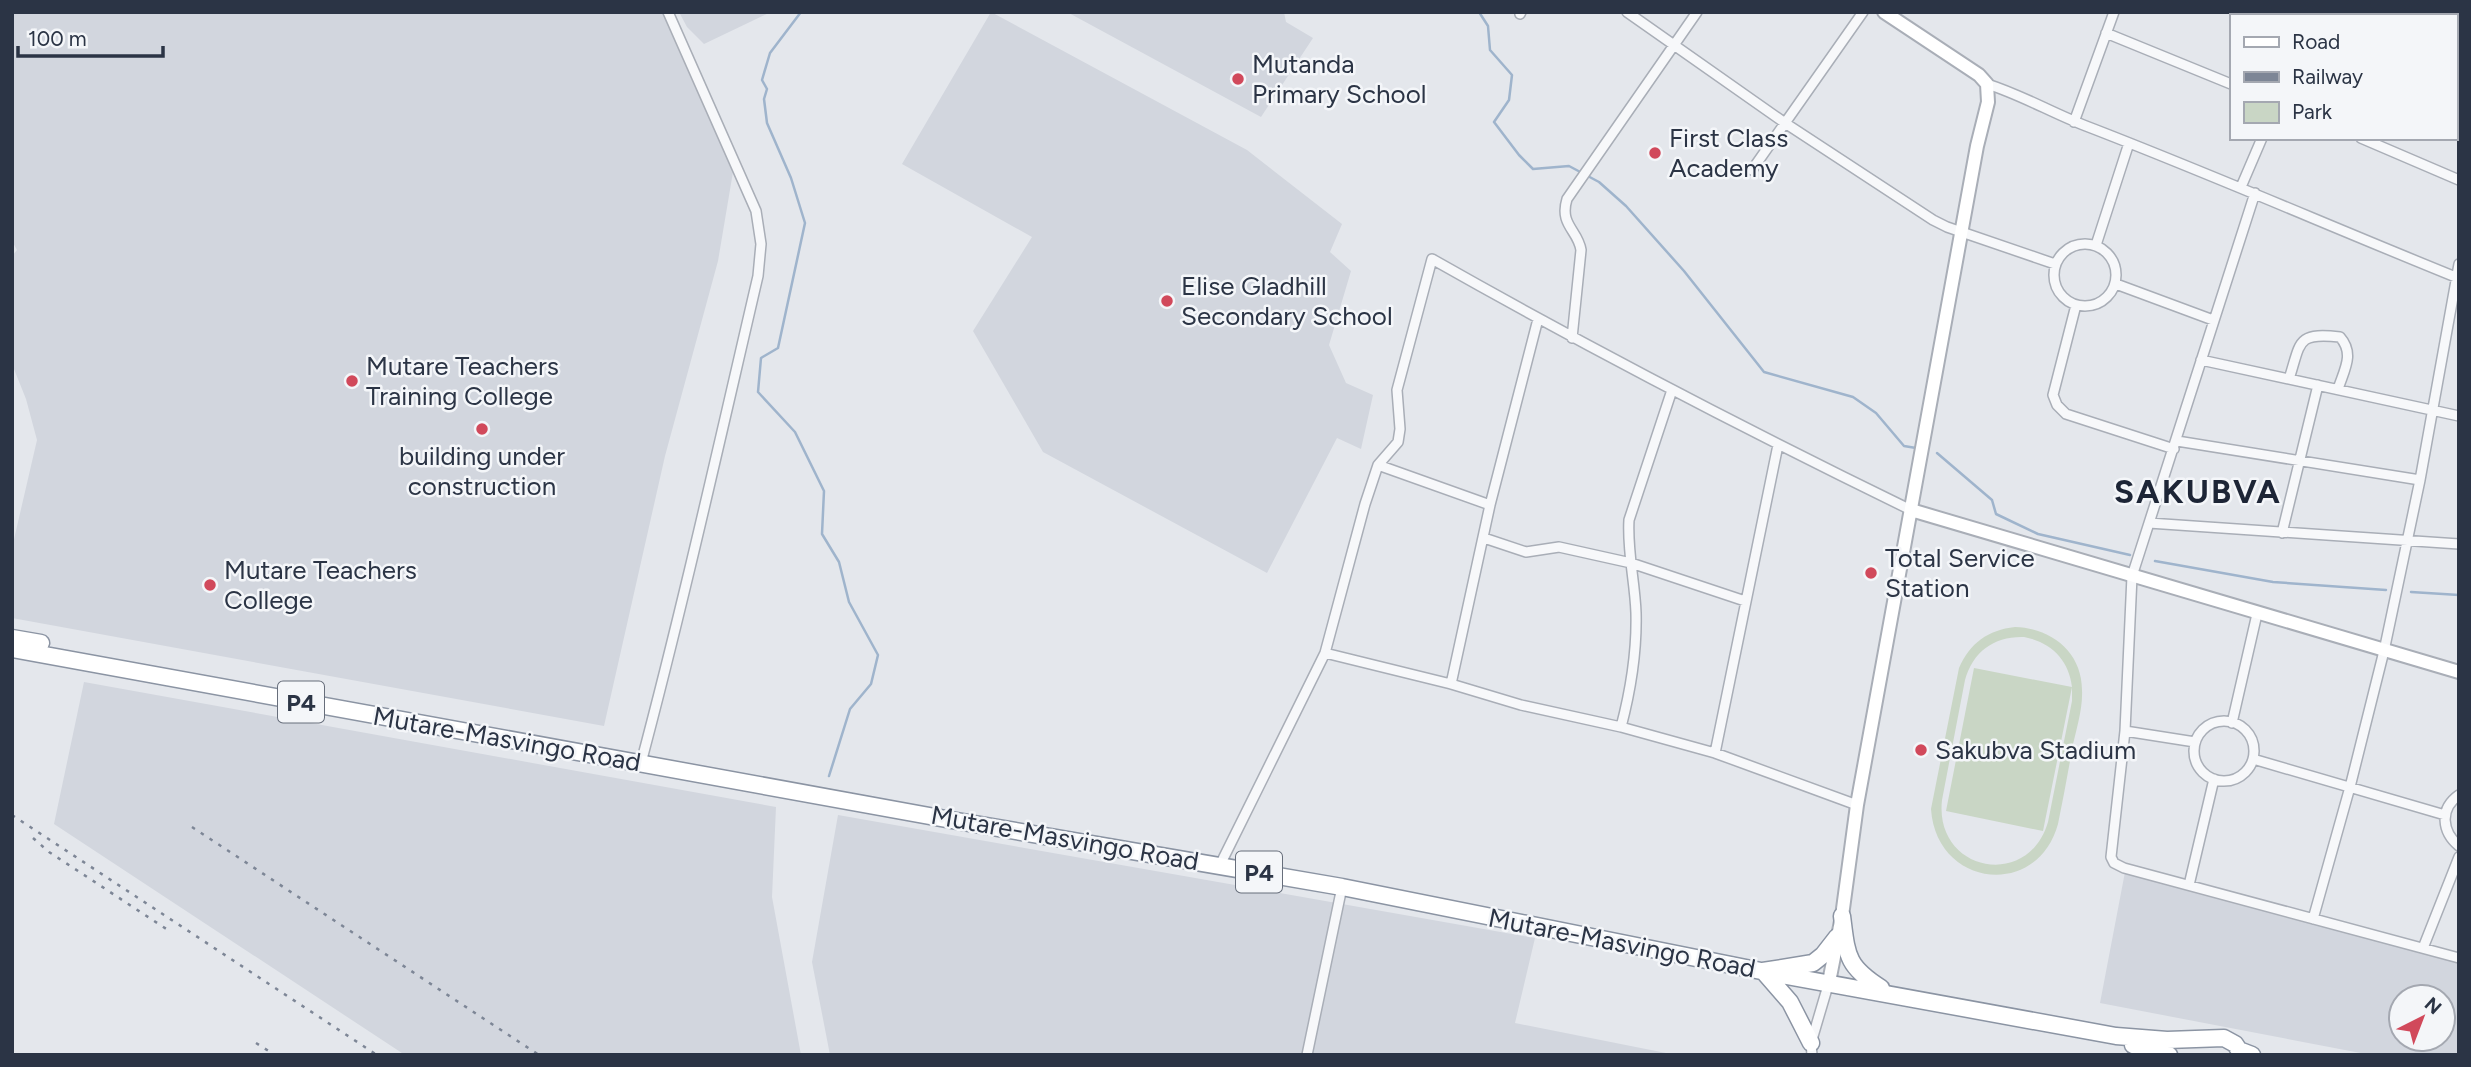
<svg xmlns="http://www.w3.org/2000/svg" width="2471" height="1067" font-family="Figtree,sans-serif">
<rect width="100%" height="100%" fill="#e4e7ec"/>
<path fill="#d2d6de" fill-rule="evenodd" d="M12,12H662L733,172L718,261L665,456L604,726L12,618V548L37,440L26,399L12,364V256L17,250L12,241Z
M679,12H771L704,44L687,27Z
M991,12L1247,150L1342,224L1330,252L1351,271L1329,345L1346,383L1373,395L1361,449L1337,438L1267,573L1043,452L973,331L1032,237L902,164Z
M1067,12H1284L1286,22L1313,38L1261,117Z
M84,682L776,807L772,897L801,1055H405L54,824Z
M838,815L1535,938L1515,1023L1676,1055H830L812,962Z
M2125,872L2459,962V1055H2371L2100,1003ZM2401,997H2443V1039H2401Z"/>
<path fill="#c9d6c5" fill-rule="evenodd" d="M2015,627C2051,628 2082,652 2082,690C2083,709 2076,730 2072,749C2068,774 2063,799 2058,824C2037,900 1936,887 1931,809L1959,668C1970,643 1988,630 2015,627ZM2024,637C2051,642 2069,660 2072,687L1974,668L1946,811L2043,831L2072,687V701L2048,822C2028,891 1934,871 1942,800L1965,680C1973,651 1995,636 2024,637Z"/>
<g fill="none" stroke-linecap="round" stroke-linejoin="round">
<path stroke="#9fb4cc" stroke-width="2.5" d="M801,12L770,53L762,80L767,89L764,99L767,123L791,178L805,223L778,348L761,358L758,392L795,432L824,491L822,534L839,562L849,602L878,655L871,684L850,709L829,776
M1479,12L1488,26L1490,50L1512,75L1509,100L1494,122L1519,155L1533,169L1569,166L1599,182L1626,206L1684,271L1764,372L1853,397L1876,413L1904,446L1916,448
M1937,453L1992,500L1996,514L2038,534L2130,555
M2155,561L2273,582L2386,590
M2411,592L2459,595"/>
<g stroke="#a9aeb7" stroke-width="12">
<path id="street" d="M1627,12L1785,123L1933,220L1947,227L2055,264
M2273,12L2281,16
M1520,14L1521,12
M2311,16L2313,12
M2106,33L2231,84
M1987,84C2022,95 2052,113 2086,126C2211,174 2334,228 2458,278
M2074,122L2114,12
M2361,138L2459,180
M1752,170L1863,12
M2241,187L2262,138
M2255,193L2132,576L2125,731L2111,857L2114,863L2124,868L2459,958
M2054 275a31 31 0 1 1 62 0a31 31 0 1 1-62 0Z
M2096,245L2129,143
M2116,284L2213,320
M2076,305L2053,395L2057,405L2066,414L2174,449
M1572,338L1581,250C1578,230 1559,225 1567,199L1697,12
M2201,360L2459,416
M2289,379C2301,342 2296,332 2340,337C2355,354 2344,370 2338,389
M2177,441L2420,480
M1378,465L1490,505
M2149,523L2459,544
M2282,533L2318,385
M1484,538L1526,552L1559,547L1631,563L1745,601
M1325,653L1451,684L1521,705L1621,727L1715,753L1857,805
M1451,684L1490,505L1538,319
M2194 751a30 30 0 1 1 60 0a30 30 0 1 1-60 0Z
M2232,723L2257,614
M1621,727C1631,689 1637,653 1636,613C1635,582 1627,551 1629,520L1672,390
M2125,731L2195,742
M1715,753L1778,445
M2253,759L2445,815
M641,763C684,601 720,439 758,276L761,244L756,211L668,12
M2459,795C2439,809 2442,832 2459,846
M1220,865L1325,653L1365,504L1378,465L1398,442L1400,429L1397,390L1432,259C1589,348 1749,431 1911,510
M2189,885L2214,779
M2313,919L2350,787L2384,651L2420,480L2459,264
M2423,948L2459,857
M1307,1055L1342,887
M1812,1055L1811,1043L1829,982"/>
</g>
<g stroke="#a9aeb7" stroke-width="16">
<path id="secondary" d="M1911,510L2459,672
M1829,982L1842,916L1857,805L1977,146L1988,102L1987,84L1979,75L1884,12"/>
</g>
<g stroke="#8b94a3" stroke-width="19">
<path id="highway" d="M12,638L41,643
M12,649L957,821L1342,887L1771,973L2116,1036L2167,1040L2224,1038L2235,1044L2239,1050L2252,1055
M1842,916C1847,955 1846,966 1881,988
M1811,1043L1790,1002L1763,971L1813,963L1823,955L1837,937
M2133,1045L2169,1055"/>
</g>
<use href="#street" stroke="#f7f8fa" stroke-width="9"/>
<use href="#secondary" stroke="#fff" stroke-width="12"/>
<use href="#highway" stroke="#fff" stroke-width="16"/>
<path stroke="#7d8696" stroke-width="2.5" stroke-dasharray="3.5 7" stroke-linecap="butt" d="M12,815L377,1055
M192,827L539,1055
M33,838L49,852L171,932
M256,1043L275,1055"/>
</g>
<g fill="#d1495b" stroke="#f4f6f9" stroke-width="2.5">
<circle cx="1238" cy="79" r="7"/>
<circle cx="1655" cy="153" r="7"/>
<circle cx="1167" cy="301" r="7"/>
<circle cx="352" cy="381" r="7"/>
<circle cx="482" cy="429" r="7"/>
<circle cx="1871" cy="573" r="7"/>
<circle cx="210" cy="585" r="7"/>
<circle cx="1921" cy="750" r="7"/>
</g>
<g text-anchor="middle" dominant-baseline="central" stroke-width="5" stroke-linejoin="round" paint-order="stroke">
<g fill="#f4f6f9" stroke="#676e7b" stroke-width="2">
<rect x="278" y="681.5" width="46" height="41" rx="5"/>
<rect x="1236" y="851.5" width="46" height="41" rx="5"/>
</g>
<g font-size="24" font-weight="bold" fill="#2b3445">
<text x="301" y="702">P4</text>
<text x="1259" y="872">P4</text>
</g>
<g font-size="26" fill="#2b3445" stroke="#f4f6f9" text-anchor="start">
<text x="1252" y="64">Mutanda<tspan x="1252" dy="30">Primary School</tspan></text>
<text x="1669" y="138">First Class<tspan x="1669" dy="30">Academy</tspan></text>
<text x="1181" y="286">Elise Gladhill<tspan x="1181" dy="30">Secondary School</tspan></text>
<text x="366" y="366">Mutare Teachers<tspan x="366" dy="30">Training College</tspan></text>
<text x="482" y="456" text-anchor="middle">building under<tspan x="482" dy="30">construction</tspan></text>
<text x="1885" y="558">Total Service<tspan x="1885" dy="30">Station</tspan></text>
<text x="224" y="570">Mutare Teachers<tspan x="224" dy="30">College</tspan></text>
<text x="1935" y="750">Sakubva Stadium</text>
</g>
<g font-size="26" fill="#2b3445" stroke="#f4f6f9">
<text transform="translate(507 739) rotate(10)">Mutare-Masvingo Road</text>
<text transform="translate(1065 838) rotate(10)">Mutare-Masvingo Road</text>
<text transform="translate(1622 943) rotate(11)">Mutare-Masvingo Road</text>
</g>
<g font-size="33" font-weight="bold" letter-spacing="2" fill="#1d2536" stroke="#f4f6f9">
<text x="2198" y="491">SAKUBVA</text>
</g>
</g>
<rect width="2471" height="1067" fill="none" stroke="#2b3445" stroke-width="28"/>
<rect x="2230" y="14" width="228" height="126" fill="#f4f6f9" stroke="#a4a8b1" stroke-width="2"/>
<rect x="2244" y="37" width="35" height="10" fill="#ffffff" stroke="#a4a8b1" stroke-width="2"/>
<text x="2292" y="49" font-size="21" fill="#2b3445">Road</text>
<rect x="2244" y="72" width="35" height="10" fill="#7d8696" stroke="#a4a8b1" stroke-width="2"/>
<text x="2292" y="84" font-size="21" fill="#2b3445">Railway</text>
<rect x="2244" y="102" width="35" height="21" fill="#c9d6c5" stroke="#a4a8b1" stroke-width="2"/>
<text x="2292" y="119" font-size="21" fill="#2b3445">Park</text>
<g transform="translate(2422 1018) rotate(42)"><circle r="33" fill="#f4f6f9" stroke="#a4a8b1" stroke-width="2"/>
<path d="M0-5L12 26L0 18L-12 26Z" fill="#d1495b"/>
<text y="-10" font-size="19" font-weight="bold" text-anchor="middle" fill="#2b3445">N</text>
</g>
<path d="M18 46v10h145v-10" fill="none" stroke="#2b3445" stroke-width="3.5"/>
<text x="28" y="46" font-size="21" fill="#2b3445" stroke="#f4f6f9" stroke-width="5" paint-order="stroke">100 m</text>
</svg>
